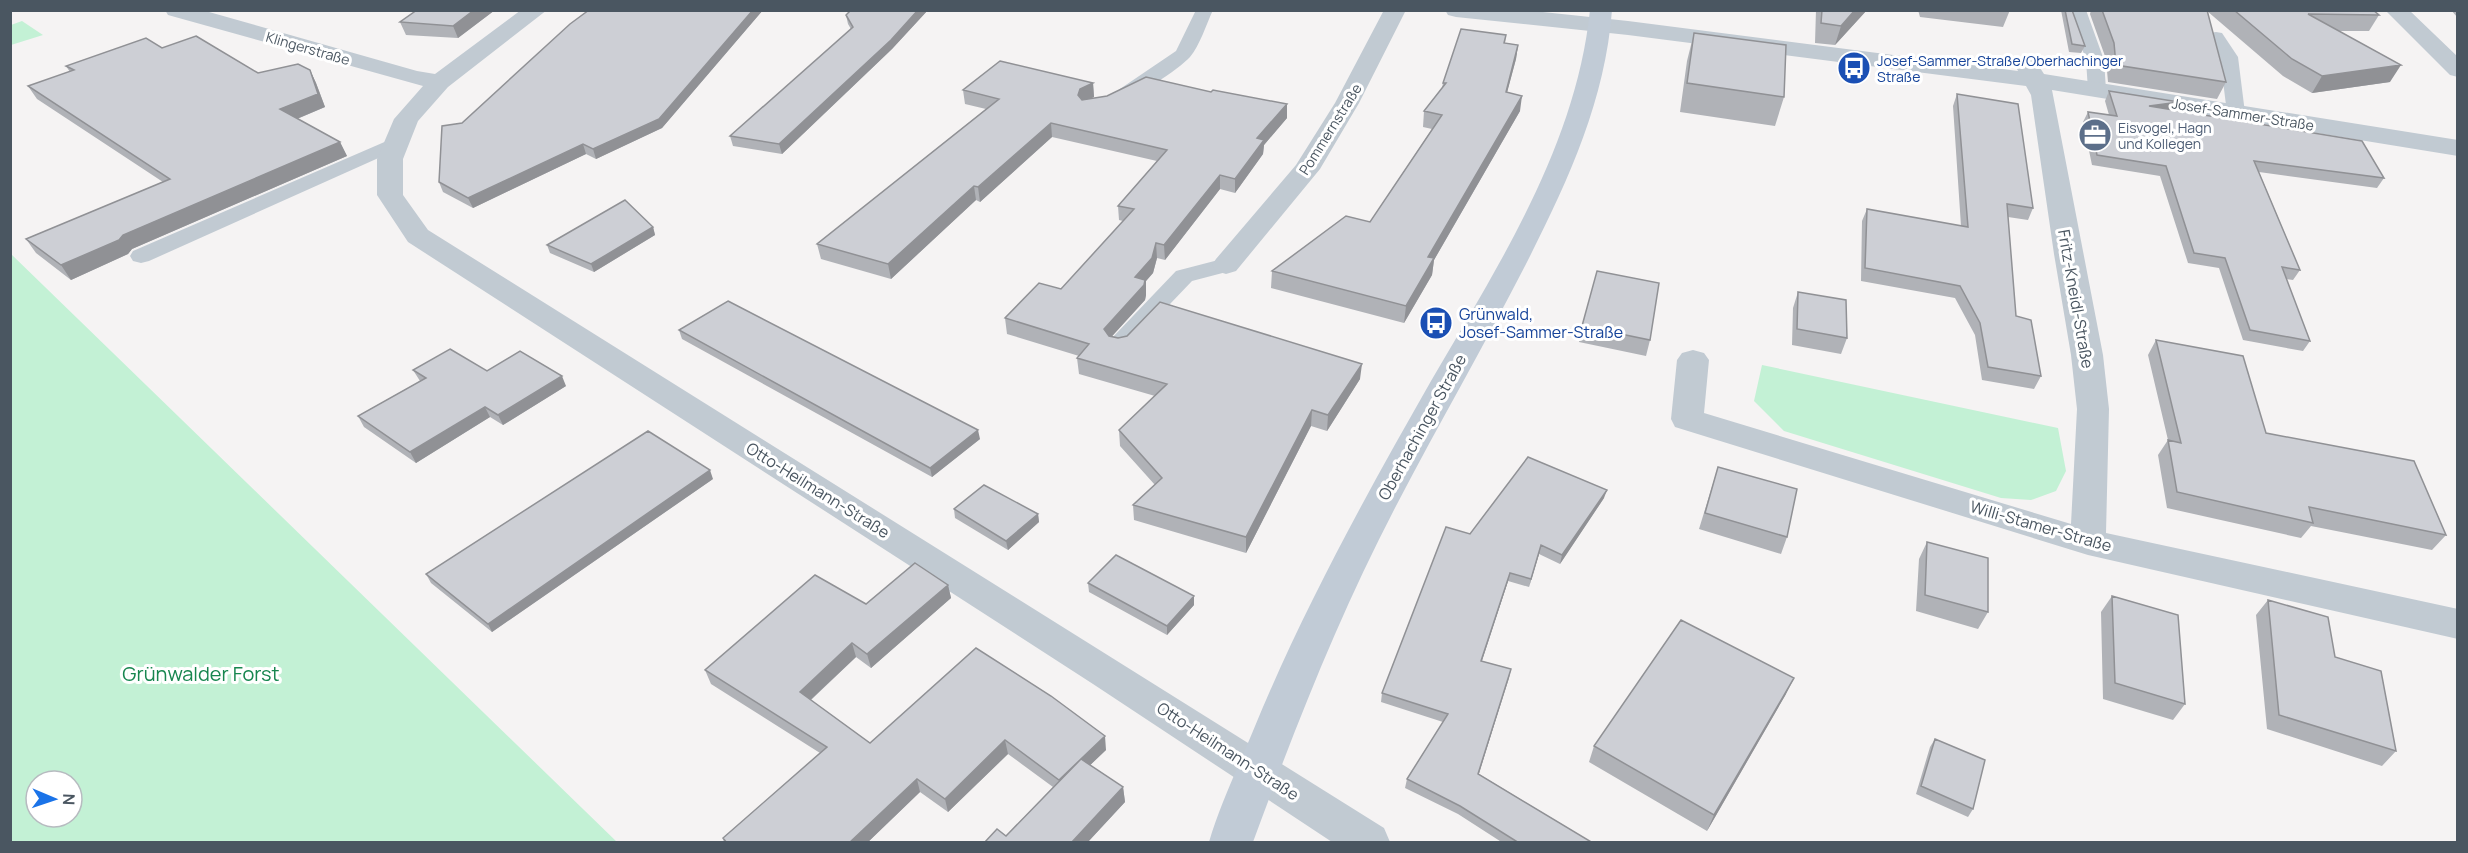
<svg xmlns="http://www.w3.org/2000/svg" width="2468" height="853" font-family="Manrope,sans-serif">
<rect width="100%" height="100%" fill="#f5f3f3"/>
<path fill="#c3f1d5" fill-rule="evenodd" d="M22,21L43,35L11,45V25Z
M10,254H11L617,842H11ZM36,781H72V817H36Z
M1762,365L2058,428L2066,471L2056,491L2031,500L2001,498L1784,431L1754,401Z"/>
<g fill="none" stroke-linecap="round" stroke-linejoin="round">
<path fill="#c1cad2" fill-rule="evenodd" d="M1196,10H1213C1206,25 1200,45 1190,57C1178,70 1130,103 1113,99L1111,95L1176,51Z
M2069,10H2086L2104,60L2106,90L2104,94H2090L2088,90L2086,60Z
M2216,32L2222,33L2238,57L2245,113L2243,117H2229L2227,113L2220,57L2207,37L2210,33Z
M396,137L403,139L406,143L403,147L149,261L141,263L133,261L130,256L133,251Z
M1226,258L1234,260L1237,265L1234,270L1192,281L1127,349L1119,351L1111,349L1107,344L1111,339L1176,271Z"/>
<path fill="#c1cad2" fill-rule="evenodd" d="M165,10H202L417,71L435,74L521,10H547L448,87L418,121L403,159V195L428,230L1384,828L1390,842H1332L1093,684L408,242L377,195V159L394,119L423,86L168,15Z
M1384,10H1406L1359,103L1320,169L1236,271L1226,274L1216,271L1212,265L1216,259L1296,165L1335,103Z
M1445,10H1524L1628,21L2018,71L2015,65L2019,60L2027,58L2035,60L2044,74L2458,140V156L2052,90L2103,355L2109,409L2106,533L2458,609V639L2088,555L1675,427L1671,419L1677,360L1682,353L1693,350L1704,353L1709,360L1704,413L2071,524L2077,409L2071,355L2054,254L2031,95L2026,86L1628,35L1456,17L1448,15Z
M2385,10H2409L2458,57V77L2450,75Z"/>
<path fill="#c1cbd6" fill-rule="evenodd" d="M1590,10H1612C1605,102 1567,183 1526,264C1484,346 1438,425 1396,506C1339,615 1295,728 1253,842H1209C1220,805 1238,767 1253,731C1303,609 1366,495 1431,381C1498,266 1576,146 1590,10Z"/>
</g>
<path fill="#b0b2b7" d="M417,10H495L458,38L406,35L400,22Z
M589,10H763L662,128L596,159L586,154L473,208L443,192L439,182L462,123Z
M838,10H928L892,49L782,154L733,146L730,136L851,29L848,24L846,15L850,12Z
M1816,10H1867L1835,45L1815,43Z
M1918,10H2010L2003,27L1920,17Z
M2061,10H2072L2085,46L2081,53L2069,52Z
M2091,10H2373L2379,15L2369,31H2339L2390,82L2312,93L2283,76L2207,11L2226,82L2217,99L2108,82L2106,59L2090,14Z
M2451,10H2457V17Z
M1694,33L1784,97L1775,126L1680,112L1687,61Z
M1506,35L1505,43L1518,45L1516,59L1507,93L1520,111L1434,260L1432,275L1404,323L1271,288L1272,271L1370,222L1432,129L1423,127L1424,111L1442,88L1443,83Z
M162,48L258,73L310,70L316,83L325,107L297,119L340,142L347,156L132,249L128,254L71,280L36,253L26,239L163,182L37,99L28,86L70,72L66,66Z
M1093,83L1094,97L1089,99L1287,118L1264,145L1263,154L1235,193L1220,189L1165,260L1157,258L1153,273L1146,281V295L1145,300L1112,336L1360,379L1327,431L1311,426L1246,553L1134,520L1133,505L1155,485L1120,446L1119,430L1155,396L1079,374L1077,358L1079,356L1007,334L1005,318L1061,289L1123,221L1119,220L1118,206L1157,161L1052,137L980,202L976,200L891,279L821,259L817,244L986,109L965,104L963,90Z
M2109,91L2179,102L2175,111L2384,178L2377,188L2259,172L2300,270L2293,280L2286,279L2310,341L2303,351L2243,340L2219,268L2188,263L2160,176L2092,165L2083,122L2088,112L2109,115L2105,101Z
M1957,94L2033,208L2028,220L2008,217L2016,316L2041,376L2034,389L1982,380L1975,335L1955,298L1861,281L1862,221L1867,209L1961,226L1953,106Z
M653,227L655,235L594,272L550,253L547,245Z
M1798,292L1847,338L1841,354L1792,345L1793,308Z
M1582,326L1650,340L1646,356L1579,342Z
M679,330L980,439L932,477L682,339Z
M2156,340L2266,433L2446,535L2432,550L2311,526L2301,538L2167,508L2158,455L2168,440L2148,355Z
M413,370L487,371L566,386L503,425L490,417L416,463L364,427L358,416L420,381Z
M1718,467L1787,537L1781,554L1699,529Z
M713,479L492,632L431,583L426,574Z
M1604,498L1560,564L1539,554L1529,587L1508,581L1482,661L1511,669L1479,774L1593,843H1503L1458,814L1405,788L1407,779L1443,722L1381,702L1382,693L1470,534Z
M954,509L1038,514L1039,522L1008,550L955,518Z
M1927,542L1988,612L1978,629L1916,611L1919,559Z
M1088,583L1194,605L1167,635L1089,592Z
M948,585L951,598L871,668L856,657L811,700L870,743L976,648L1106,750L1090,765L1123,787L1125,802L1087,843H984L1006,836L1053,787L1008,754L948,812L920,792L867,843H724L723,838L820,753L711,684L705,670L866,604Z
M2112,596L2185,704L2173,720L2103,699L2101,612Z
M2268,600L2396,751L2382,766L2267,729L2256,615Z
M1786,694L1707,831L1589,762L1594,746Z
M1935,739L1973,809L1968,817L1916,794L1930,747Z"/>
<path fill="#909195" d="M474,10H495L458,38L453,26Z
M753,10H763L662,128L596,159L593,149Z
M918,10H928L892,49L782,154L779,144Z
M1855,10H1867L1835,45L1841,26Z
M1518,45L1516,59L1503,107L1506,92Z
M2401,65L2390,82L2312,93L2322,76Z
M310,70L316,83L325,107L287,123L280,109Z
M1093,83L1094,97L1081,103L1078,95L1080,89Z
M1522,96L1520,111L1434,260L1432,275L1404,323L1406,306L1428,257Z
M2179,102L2174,112L2149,106Z
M1287,104V118L1264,145L1263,154L1235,193V179L1257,138Z
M1051,123L1052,137L980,202L978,187Z
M340,142L347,156L132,249L128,254L71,280L61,265L123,235Z
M583,144L586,154L473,208L468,198Z
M1220,175V189L1165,260L1164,245Z
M974,186L976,200L891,279L888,264Z
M653,227L655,235L594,272L591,264Z
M1156,243L1157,258L1153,273L1146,281V295L1145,300L1105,344L1104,329Z
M1362,364L1360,379L1327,431L1328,415Z
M562,376L566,386L503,425L498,415Z
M485,407L490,417L416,463L410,452Z
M1312,410L1311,426L1246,553V537Z
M978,430L980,439L932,477L930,468Z
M710,470L713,479L492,632L488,624Z
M1607,490L1604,498L1560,564L1562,555Z
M1038,514L1039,522L1008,550L1006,541Z
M1541,545L1539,554L1529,587L1531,579Z
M1510,573L1508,581L1479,669L1481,661Z
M948,585L951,598L871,668L867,654Z
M1194,596V605L1167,635V626Z
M852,643L856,657L805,705L800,692Z
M1511,669L1509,678L1476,782L1478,774Z
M1794,678L1786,694L1707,831L1714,815Z
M1105,736L1106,750L1061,793L1059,780Z
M1005,740L1008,754L948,812L945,799Z
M917,779L920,792L867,843H849Z
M1123,787L1125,802L1087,843H1071Z"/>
<path fill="#cdcfd5" stroke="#909195" stroke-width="1.5" d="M417,10H474L453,26L400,22Z
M589,10H753L659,119L593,149L583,144L468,198L439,182L442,126L462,123L570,24Z
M851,10H918L891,40L779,144L730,136L853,27L846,15Z
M1822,10H1855L1841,26L1821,23Z
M2065,10H2072L2085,46L2072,44Z
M2102,10H2207L2226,82L2116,65L2114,43Z
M2234,10H2373L2379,15L2308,14L2401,65L2322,76L2292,59Z
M1461,29L1506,35L1504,43L1518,45L1506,92L1522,96L1428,257L1434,258L1406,306L1272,271L1346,216L1370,222L1442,115L1424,111L1446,83H1443Z
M1694,33L1786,45L1784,97L1687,83Z
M196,36L258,73L298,64L310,70L318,94L280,109L340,142L123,235L119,240L61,265L26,239L170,179L28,86L74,70L66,66L146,38L162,48Z
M1000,61L1093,83L1080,89L1078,95L1082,100L1107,96L1146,77L1211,92L1213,90L1287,104L1257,138L1264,140L1235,179L1220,175L1164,245L1156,243L1152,258L1135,277L1145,280L1144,285L1104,329L1109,336L1118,338L1127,336L1160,302L1362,364L1328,415L1312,410L1246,537L1133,505L1162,478L1119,430L1167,384L1077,358L1089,344L1005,318L1039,283L1061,289L1134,209L1118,206L1167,150L1051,123L978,187L974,186L888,264L817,244L999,99L963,90Z
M2109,91L2179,102L2149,106L2362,141L2384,178L2254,161L2300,270L2282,267L2310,341L2250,330L2225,258L2194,253L2166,166L2097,155L2088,112L2117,116Z
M1957,94L2018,104L2033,208L2007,204L2016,316L2031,320L2041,376L1988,367L1980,323L1960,286L1865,268L1867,209L1968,227Z
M625,200L653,227L591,264L547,245Z
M1597,271L1659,283L1650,340L1582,326Z
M1798,292L1846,300L1847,338L1797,329Z
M728,301L978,430L930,468L679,330Z
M2156,340L2243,356L2266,433L2414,461L2446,535L2309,507L2313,523L2177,492L2168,440L2181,443Z
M450,349L487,371L520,351L562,376L498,415L485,407L410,452L358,416L426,378L413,370Z
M648,431L710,470L488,624L426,574Z
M1528,457L1607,490L1562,555L1541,545L1531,579L1510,573L1481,661L1511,669L1478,774L1593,843H1519L1460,806L1407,779L1448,714L1382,693L1446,527L1470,534Z
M1718,467L1797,489L1787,537L1705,513Z
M984,485L1038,514L1006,541L954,509Z
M1927,542L1988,558V612L1925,595Z
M1116,555L1194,596L1167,626L1088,583Z
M915,563L948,585L867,654L852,643L800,692L870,743L976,648L1051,696L1105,736L1059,780L1005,740L945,799L917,779L849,843H727L723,838L827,747L705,670L815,575L866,604Z
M2112,596L2178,615L2185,704L2115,683Z
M2268,600L2328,617L2335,657L2381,671L2396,751L2279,715Z
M1681,620L1794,678L1714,815L1594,746Z
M1935,739L1985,760L1973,809L1921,786Z
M1081,759L1123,787L1071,843H984L997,829L1006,836Z"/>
<defs>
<g id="bus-disc" transform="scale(1.725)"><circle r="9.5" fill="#1a4fb4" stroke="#fff"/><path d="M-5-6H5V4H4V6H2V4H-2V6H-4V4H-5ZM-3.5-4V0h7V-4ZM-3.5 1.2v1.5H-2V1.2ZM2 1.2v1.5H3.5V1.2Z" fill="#fff"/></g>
<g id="office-disc" transform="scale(1.725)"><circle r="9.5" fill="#5c6f8a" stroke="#fff"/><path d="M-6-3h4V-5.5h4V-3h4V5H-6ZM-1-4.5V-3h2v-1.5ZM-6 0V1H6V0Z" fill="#fff"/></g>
</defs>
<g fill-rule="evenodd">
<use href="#bus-disc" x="1854" y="68"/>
<use href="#office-disc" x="2095" y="135"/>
<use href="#bus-disc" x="1436" y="323"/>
</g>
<g text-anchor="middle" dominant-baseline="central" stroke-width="6" stroke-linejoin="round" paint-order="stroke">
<g font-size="14" fill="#4a5661" stroke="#fff">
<text transform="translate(308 48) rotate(16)">Klingerstraße</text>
<text transform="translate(2243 114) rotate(9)">Josef-Sammer-Straße</text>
<text transform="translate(1330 129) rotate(-58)">Pommernstraße</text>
</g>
<g font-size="14" fill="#164399" stroke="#fff" text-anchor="start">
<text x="1877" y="60">Josef-Sammer-Straße/Oberhachinger<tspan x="1877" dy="16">Straße</tspan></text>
</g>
<g font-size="14" fill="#4e5e75" stroke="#fff" text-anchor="start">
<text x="2118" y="127">Eisvogel, Hagn<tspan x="2118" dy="16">und Kollegen</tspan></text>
</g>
<g font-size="16" fill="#4a5661" stroke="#fff">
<text transform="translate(2076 299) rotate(80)">Fritz-Kneidl-Straße</text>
<text transform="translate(1422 427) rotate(-61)">Oberhachinger Straße</text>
<text transform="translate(818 490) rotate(32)">Otto-Heilmann-Straße</text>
<text transform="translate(2041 526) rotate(16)">Willi-Stamer-Straße</text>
<text transform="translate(1228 751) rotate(33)">Otto-Heilmann-Straße</text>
</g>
<g font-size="16" fill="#164399" stroke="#fff" text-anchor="start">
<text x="1459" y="314">Grünwald,<tspan x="1459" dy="18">Josef-Sammer-Straße</tspan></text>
</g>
<g font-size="20" fill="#17864f" stroke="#fff">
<text x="201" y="673">Grünwalder Forst</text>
</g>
</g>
<rect width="2468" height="853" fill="none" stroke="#4a5661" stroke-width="24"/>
<g transform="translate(54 799) rotate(92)"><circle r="28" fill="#ffffff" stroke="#b7bbc0" stroke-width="1.5"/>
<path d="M0-4.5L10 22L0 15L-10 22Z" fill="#1a73e8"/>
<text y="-9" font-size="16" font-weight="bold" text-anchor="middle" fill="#4a5661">N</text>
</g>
</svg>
